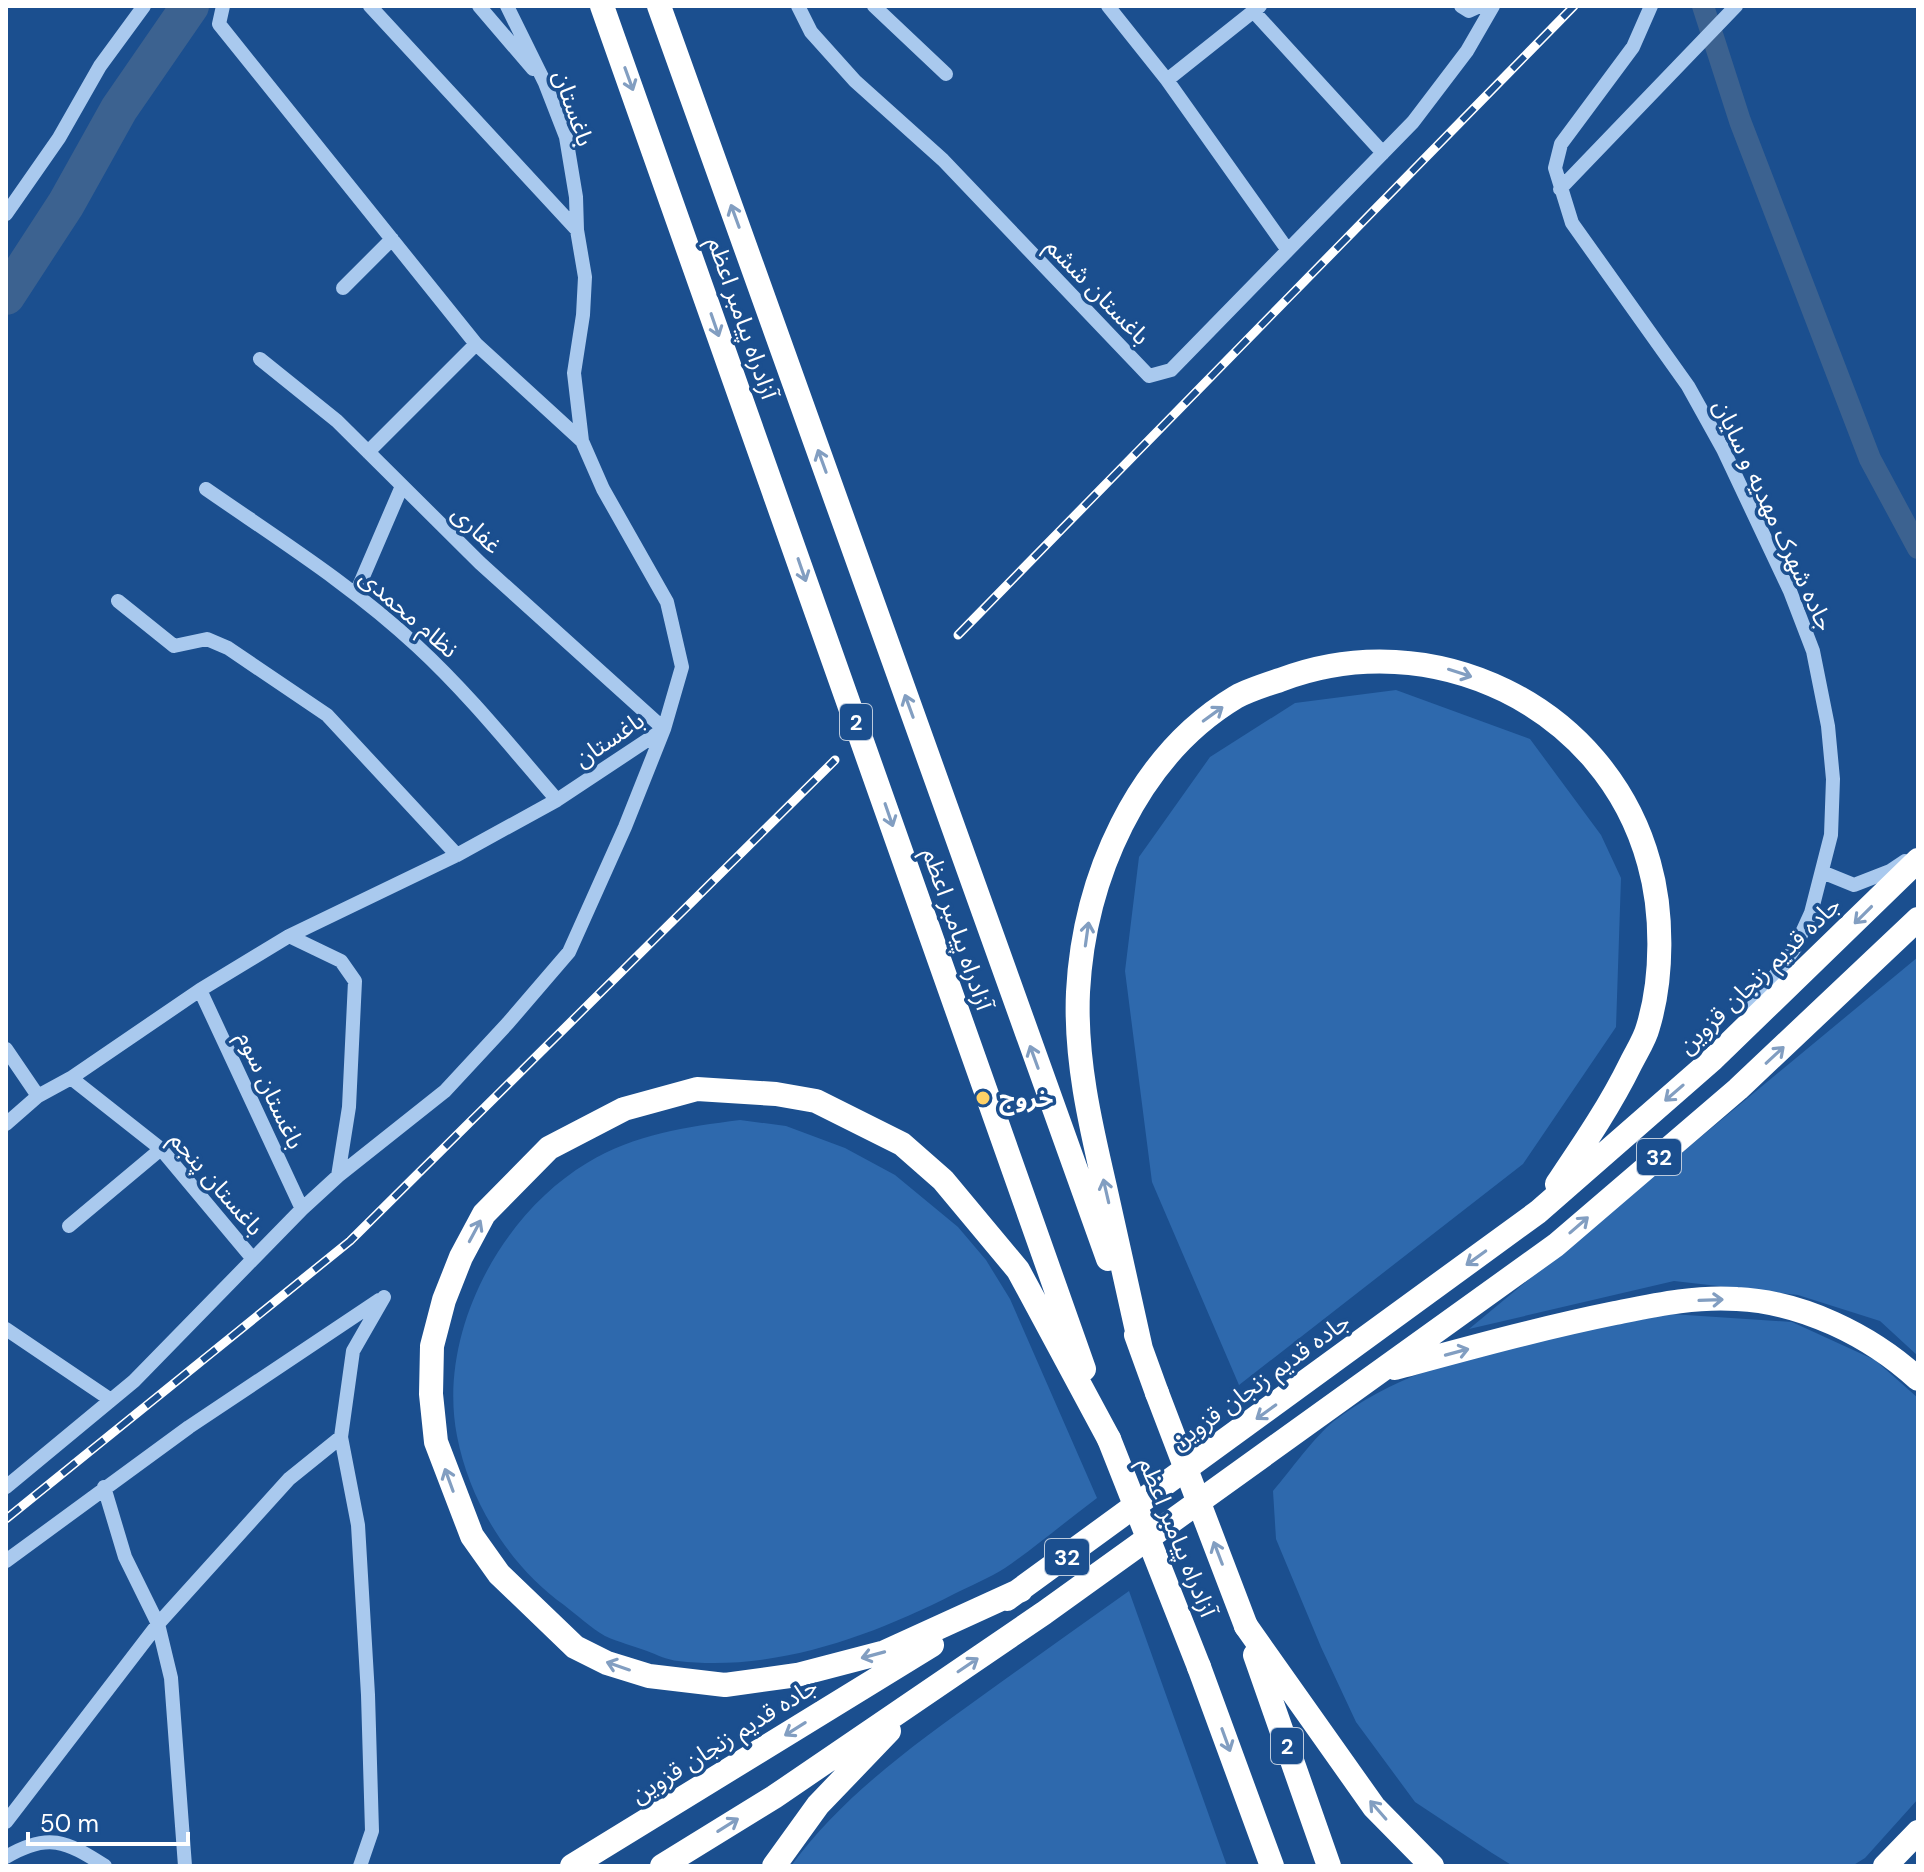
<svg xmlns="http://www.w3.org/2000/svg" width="1924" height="1872" font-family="'DM Sans','Noto Sans Arabic',sans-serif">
<rect width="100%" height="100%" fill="#1b4f8f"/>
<path fill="#2e69ad" d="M1396,690L1530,739L1601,835L1621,878L1616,1027L1523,1164L1239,1385L1152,1182L1125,971L1139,857L1210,757L1295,703Z
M1918,957V1356L1880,1321L1798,1295L1674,1281L1469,1329Z
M740,1120L786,1126L845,1148L895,1175L958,1227L986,1260L1010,1299L1097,1498C1066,1521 1037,1546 1005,1568C989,1578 970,1586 954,1594C870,1637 773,1672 678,1661C668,1660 657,1655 647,1651C634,1646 618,1642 605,1636C591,1628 577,1615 564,1605C510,1566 470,1503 457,1436C437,1334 500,1215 587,1163C635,1134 686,1127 740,1120Z
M1671,1314L1792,1322L1875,1360L1918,1398V1799L1865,1858L1852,1866H1513L1492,1853L1415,1802L1356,1722L1321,1647L1276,1539L1273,1491C1290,1471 1314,1437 1334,1421C1427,1350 1558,1336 1671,1314Z
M1129,1591L1227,1866H791C842,1796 915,1744 986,1693C1033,1659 1081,1625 1129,1591Z"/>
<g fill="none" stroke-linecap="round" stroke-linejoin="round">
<path stroke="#3c6290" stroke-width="22" d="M1703,6L1740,121L1870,459L1918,548"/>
<path stroke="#3c6290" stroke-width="38" d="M6,296L66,204L119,109L190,6"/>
<path stroke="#a9c9ee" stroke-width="14" d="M223,6L219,24L476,344L582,441
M370,6L577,230
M479,6L533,69
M798,6L811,32L855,81L943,160L1149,376L1171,370L1413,122L1467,51L1493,6
M874,6L946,74
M1108,6L1167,80L1287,249
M1461,6L1469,11L1480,6
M1651,6L1633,47L1561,144L1555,168L1572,223L1688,386L1723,449L1790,591L1813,651L1828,726L1833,779L1831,835L1811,913L1795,948L1747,1014
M1254,12L1383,153
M1167,80L1260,6
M1560,189L1736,6
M6,214L59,138L100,66L144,6
M343,288L392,239
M368,452L476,344
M206,489C278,539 353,586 417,646C468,693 512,748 557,800
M356,593L402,486
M118,601L174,646L207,639L228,648L327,715L457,855
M1822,872L1854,885L1890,871L1905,861
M289,936L341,961L355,981L349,1107L338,1176
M200,990L302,1209
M6,1049L38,1096
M71,1078L161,1149L253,1259
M6,1124L38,1096L71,1078L200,990L289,936L457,855L557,800L664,729L682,667L667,602L603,489L582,441L574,373L583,315L585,277L577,230L576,197L566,137L545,83L507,6
M69,1226L161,1149
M6,1329L111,1400
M6,1487L134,1381L302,1209L338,1176L445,1091L508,1023L569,952L625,827L664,729L480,563L337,421L260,359
M104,1487L125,1557L158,1624L171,1678L185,1866
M6,1561L189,1427L379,1300
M6,1822L158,1624L289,1479L341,1437
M6,1857C48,1832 66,1841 105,1866
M360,1866L372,1831L368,1695L358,1525L341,1437L353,1351L384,1297"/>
<path stroke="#fff" stroke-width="24" d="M602,6L1084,1369
M659,6L1108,1259
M1136,1335L1157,1393
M1141,1349C1129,1295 1117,1241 1105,1187C1090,1123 1075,1058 1078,992C1084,879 1136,757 1236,697C1249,690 1265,685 1280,680C1431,622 1606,705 1649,863C1663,912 1663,978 1648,1027C1645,1039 1637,1051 1631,1063C1610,1106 1584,1144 1557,1184
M1395,1368C1469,1348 1541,1328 1615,1313C1655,1305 1696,1296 1737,1299C1802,1302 1870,1335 1918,1379
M1021,1590L885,1652L797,1675L725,1685L649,1676L607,1663L575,1647L499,1574L472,1536L436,1442L431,1394L432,1346L444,1300L461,1257L484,1214L549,1148L624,1109L697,1089L776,1094L816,1101L902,1144L943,1180L1018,1270L1109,1439
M1007,1599L1538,1212L1713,1059L1918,860
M1246,1626L1374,1807L1432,1866
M1255,1655L1329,1866
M1199,1667L1272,1866
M572,1866L932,1645
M662,1866L774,1797L1044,1613L1556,1245L1738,1089L1918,919
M774,1866L818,1805L889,1731
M1885,1866L1918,1832"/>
<g stroke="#fff" stroke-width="9">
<path id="rail" d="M958,635L1574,6
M6,1519L350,1241L835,760"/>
</g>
<use href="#rail" stroke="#1b4f8f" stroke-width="6" stroke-dasharray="18" stroke-linecap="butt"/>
<path stroke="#fff" stroke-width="24" d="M1157,1393L1246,1626
M1109,1439L1199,1667"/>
</g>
<defs><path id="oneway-shaft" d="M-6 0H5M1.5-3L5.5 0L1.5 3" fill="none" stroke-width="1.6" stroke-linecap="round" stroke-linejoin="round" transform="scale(2)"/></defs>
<g stroke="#829ec1">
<use href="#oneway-shaft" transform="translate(629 79) rotate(70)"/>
<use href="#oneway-shaft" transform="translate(735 216) rotate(-110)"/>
<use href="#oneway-shaft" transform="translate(715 325) rotate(71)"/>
<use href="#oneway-shaft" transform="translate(822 461) rotate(-110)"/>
<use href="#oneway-shaft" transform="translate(802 570) rotate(71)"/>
<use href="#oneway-shaft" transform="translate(1460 673) rotate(18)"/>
<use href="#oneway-shaft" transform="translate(909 706) rotate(-110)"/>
<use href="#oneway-shaft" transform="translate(1213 714) rotate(-36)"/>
<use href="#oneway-shaft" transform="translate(889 815) rotate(71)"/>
<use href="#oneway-shaft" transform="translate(1863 915) rotate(135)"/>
<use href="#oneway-shaft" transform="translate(1087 934) rotate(-82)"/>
<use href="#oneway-shaft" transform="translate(1775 1055) rotate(-43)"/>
<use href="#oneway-shaft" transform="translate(1034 1057) rotate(-110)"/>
<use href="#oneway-shaft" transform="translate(1674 1093) rotate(139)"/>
<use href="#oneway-shaft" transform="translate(1106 1191) rotate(-103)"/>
<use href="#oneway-shaft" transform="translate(1579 1225) rotate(-41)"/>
<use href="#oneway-shaft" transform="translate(475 1231) rotate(-62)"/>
<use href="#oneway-shaft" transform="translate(1476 1258) rotate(144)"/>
<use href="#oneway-shaft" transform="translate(1711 1300) rotate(-2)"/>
<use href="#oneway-shaft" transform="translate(1457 1352) rotate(-15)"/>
<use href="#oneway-shaft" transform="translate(1266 1412) rotate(144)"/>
<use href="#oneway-shaft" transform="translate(449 1480) rotate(-110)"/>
<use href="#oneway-shaft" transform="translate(1218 1553) rotate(-111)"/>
<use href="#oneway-shaft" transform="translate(873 1655) rotate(165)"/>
<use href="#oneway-shaft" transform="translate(968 1665) rotate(-34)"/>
<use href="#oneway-shaft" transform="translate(618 1666) rotate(-161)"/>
<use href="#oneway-shaft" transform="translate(795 1729) rotate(148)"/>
<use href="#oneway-shaft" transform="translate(1226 1740) rotate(70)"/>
<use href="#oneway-shaft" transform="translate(1378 1810) rotate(-131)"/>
<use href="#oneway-shaft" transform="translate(728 1825) rotate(-32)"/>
</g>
<circle fill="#ffd166" stroke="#1b4f8f" stroke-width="3" cx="983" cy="1098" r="8"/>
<g text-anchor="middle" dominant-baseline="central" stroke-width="7" stroke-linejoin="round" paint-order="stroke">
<g fill="#1b4f8f" stroke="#bbcadd" stroke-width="2">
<rect x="840" y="704" width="32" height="36" rx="6"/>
<rect x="1637" y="1139" width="44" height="36" rx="6"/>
<rect x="1045" y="1539" width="44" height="36" rx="6"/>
<rect x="1271" y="1728" width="32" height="36" rx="6"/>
</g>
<g font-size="22" font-weight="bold" fill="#fff">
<text x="856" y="722">2</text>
<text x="1659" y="1157">32</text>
<text x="1067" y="1557">32</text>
<text x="1287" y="1746">2</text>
</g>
<g font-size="24" fill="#fff" stroke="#1b4f8f">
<text transform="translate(574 108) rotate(71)">باغستان</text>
<text transform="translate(1098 291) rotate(46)">باغستان ششم</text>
<text transform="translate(743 318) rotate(71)">آزادراه پیامبر اعظم</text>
<text transform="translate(1774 515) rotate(65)">جاده شهرک مهدیه و سایان</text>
<text transform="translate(477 529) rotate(44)">غفاری</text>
<text transform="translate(409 613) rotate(41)">نظام محمدی</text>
<text transform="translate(609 739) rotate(-34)">باغستان</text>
<text transform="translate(958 929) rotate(71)">آزادراه پیامبر اعظم</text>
<text transform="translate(1759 975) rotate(-44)">جاده قدیم زنجان قزوین</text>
<text transform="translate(271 1090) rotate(65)">باغستان سوم</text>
<text transform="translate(217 1183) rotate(49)">باغستان پنجم</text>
<text transform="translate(1260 1381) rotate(-36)">جاده قدیم زنجان قزوین</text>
<text transform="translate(1178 1537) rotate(68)">آزادراه پیامبر اعظم</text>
<text transform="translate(724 1740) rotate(-32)">جاده قدیم زنجان قزوین</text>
</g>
<g font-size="24" font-weight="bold" fill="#fff" stroke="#1b4f8f" text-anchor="start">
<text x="999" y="1098">خروج</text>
</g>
</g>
<rect width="1924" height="1872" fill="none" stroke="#ffffff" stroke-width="16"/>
<path d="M28 1832v12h160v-12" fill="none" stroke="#ffffff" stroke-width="4"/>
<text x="40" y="1832" font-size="24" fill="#ffffff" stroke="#1b4f8f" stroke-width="6" paint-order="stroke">50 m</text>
</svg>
